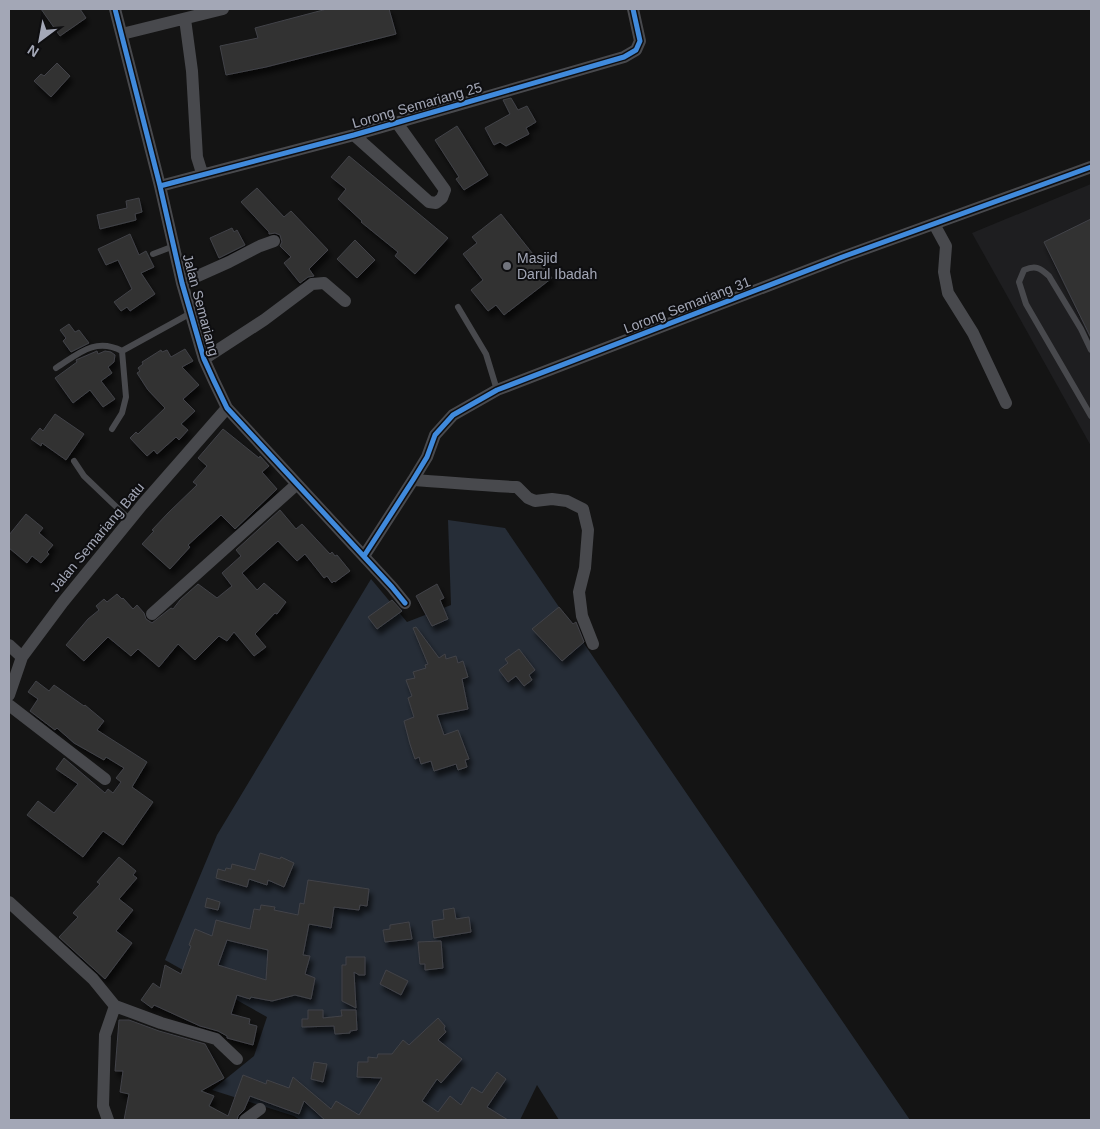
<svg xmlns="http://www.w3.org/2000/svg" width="1100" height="1129" font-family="Helvetica,sans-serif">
<defs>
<filter id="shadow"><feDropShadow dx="3" dy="5.5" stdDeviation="2.5" flood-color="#0009"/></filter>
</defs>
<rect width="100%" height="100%" fill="#141414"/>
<path fill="#1e1e20" d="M1091,184V446L972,233Z"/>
<path fill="#262d37" d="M448,520L505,528L910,1120H559L537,1085L520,1120H300L294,1116L212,1090L254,1056L267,1017L165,960L217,835L371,579L407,622L451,605Z"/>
<path fill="#303032" stroke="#424348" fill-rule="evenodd" filter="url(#shadow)" d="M41,9H80L86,18L60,36Z
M327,9H389L396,34L266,67L226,75L220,46L258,38L255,28Z
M57,63L70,76L51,97L34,81L41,74L44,76Z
M511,98L518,110L527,106L536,122L526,128L529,134L506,146L500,142L494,145L485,128L510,114L503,100Z
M457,126L488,175L464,190L456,179L459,177L435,140Z
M349,156L448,238L415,274L395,256L398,252L361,222L362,221L338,199L346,189L331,177Z
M257,188L284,217L291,211L328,250L309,269L314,276L308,277L300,283L284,263L291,257L280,246L282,242L280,235L275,233L269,234V232L241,202Z
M139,198L142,212L135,214L136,220L100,229L97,215L127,208L126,201Z
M501,214L552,278L504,315L496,305L488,311L471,290L483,280L463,254L477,243L472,237Z
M1091,219V338L1044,242Z
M232,228L234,232L237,230L245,245L219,258L210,238Z
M130,234L139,255L146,251L154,267L141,273L155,294L130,311L127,307L121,311L114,302L132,289L118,260L106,265L98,249Z
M355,240L375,260L357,278L337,259Z
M69,324L75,332L79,330L89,343L71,352L63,341L66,338L60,330Z
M185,349L193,361L182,367L199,385L183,399L195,411L181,424L188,430L179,440L176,437L157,454L154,450L147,456L130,438L136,432L138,434L165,408L148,390L137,373L140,371L138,368L143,364L142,362L161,350L162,352L167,350L171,357Z
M97,351L98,354L105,351L111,352L115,355L114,362L108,367L112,373L101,381L115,399L103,407L90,390L73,403L55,378L77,362L76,360Z
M55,414L84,434L66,460L42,443L41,446L31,439L40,428L43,431Z
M223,429L259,458L260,456L269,466L262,472L277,489L235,529L221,515L188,545L190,547L170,569L142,544L154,531L152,530L168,513L197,485L193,482L207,466L198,458Z
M280,510L296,529L302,524L330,554L332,552L335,556L337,555L350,571L335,582L334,581L332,583L327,576L324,578L305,554L297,561L278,541L242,573L257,590L264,583L286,602L277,614L275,613L255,634L266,647L254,656L234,632L227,641L219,636L195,660L178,644L159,667L138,649L131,656L108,637L84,661L66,645L88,619L99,610L96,606L104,599L107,602L117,594L122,599L123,598L133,609L137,605L144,613L146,619L152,623L171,608L173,609L180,600L198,584L217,598L232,586L222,573L241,556L236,550Z
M26,514L43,528L39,533L53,545L47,552L49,554L41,563L32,556L27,563L9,548V535Z
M437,584L444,598L440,600L448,619L432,626L416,596Z
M392,600L402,611L377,629L368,617Z
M559,607L573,624L576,622L584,642L562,661L532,629Z
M416,627L439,658L445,654L446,659L456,656L458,663L463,661L468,677L462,679L468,709L437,715L444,735L458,730L469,759L465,760L467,767L458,770L456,764L434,771L431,761L421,764L419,757L415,759L410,744L404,721L414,717L408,698L412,696L406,680L415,678L413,672L426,668L425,665L428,664L413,628Z
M519,649L535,670L529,675L532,680L524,686L516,676L508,682L499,670L508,663L505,659Z
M36,681L49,691L54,685L84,706L85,705L104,721L97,730L147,762L132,787L153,802L123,845L103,831L83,857L27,815L38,801L54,813L78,784L56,769L64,758L105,793L108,789L113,793L121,782L116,778L124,768L106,757L104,760L74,743L57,728L55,730L30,711L38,699L28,692Z
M260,853L280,859L281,857L294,863L284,887L268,880L267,885L249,879L247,887L216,878L218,869L225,871L226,868L231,869L232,864L255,870Z
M119,857L136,871L133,875L137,878L119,899L133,910L116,931L132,943L105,979L59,937L78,917L73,913L100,884L97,882Z
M308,880L369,889L367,906L360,905L359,910L334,907L331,928L309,924L303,955L310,956L305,974L315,978L311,999L295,995L272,1001L251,997L250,999L237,995L231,1014L250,1019L249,1024L257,1026L253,1045L227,1038V1036L218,1031L200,1026L154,1005L152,1008L141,1000L153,983L160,988L165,965L181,974L191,946L189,945L195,929L212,936L216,920L250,929L254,909L260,910L261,905L275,907L274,910L298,915L300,903L304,904ZM227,940L268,950L266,980L218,965Z
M207,898L220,902L218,910L205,907Z
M454,908L456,919L469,917L471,932L434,938L432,921L444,919L443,910Z
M409,922L412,939L385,942L383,930L390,929V925Z
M441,941L443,968L425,970V964H420L418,942Z
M346,957H365V975H359L354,972L356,1008L342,1001V965H346Z
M386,970L408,981L401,995L380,984Z
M308,1010H323V1018L342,1016L341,1010H356L357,1030L350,1031V1033L335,1034L334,1026L302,1027V1019H308Z
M438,1018L445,1026L444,1029L446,1032L438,1040L462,1059L441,1083L437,1079L422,1101L438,1112L450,1096L461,1105L472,1087L482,1093L497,1072L506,1079L487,1107L508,1120H325L304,1101L299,1114L250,1096L244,1110L238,1116L237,1120H124L129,1094L120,1092L123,1071H115L119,1020H129L159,1031L205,1044L224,1078L201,1091L214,1096L209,1106L228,1116L243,1075L266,1084L267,1080L289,1088L293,1077L331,1109L336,1101L359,1115L382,1078L357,1077L358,1062H368V1057L377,1058L378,1054H392L403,1040L409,1045Z
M314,1062L327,1064L323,1082L311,1079Z"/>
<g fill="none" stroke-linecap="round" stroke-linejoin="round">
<path stroke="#48494d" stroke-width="6" d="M153,254L174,246
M458,307L486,354L497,390
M1091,350L1081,329L1049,276C1040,268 1036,265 1024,270L1019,282L1026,304L1091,416
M56,368C78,354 95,337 122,351L191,313
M112,429L122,413L126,397L122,351
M74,461L84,476L130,520"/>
<path stroke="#48494d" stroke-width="12" d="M115,9L160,186L182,283L204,359L214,381L227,408L392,587L405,603
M185,19L192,71L197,157L202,173
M122,34L223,9
M354,135L429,202L436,203L442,198L445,190L397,123
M160,186L354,135L624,57L636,50L640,41L633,9
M934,224L946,246L944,272L948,293L973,333L1006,403
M182,283L229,262L260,246L274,241
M204,359L264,320L312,284L324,283L345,301
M413,480C448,482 482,486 517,487L528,498L535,501L552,499L567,501L583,509L588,530L585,568L579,592L582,616L593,644
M364,556L413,480L427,457L435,435L453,415L497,390L845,256L1091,167
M152,614L297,484
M9,645L22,657
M9,695L22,657L63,602L142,505L227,408
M9,705L105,779
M9,902L93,979L115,1006L161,1023L216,1039L237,1059
M108,1120L103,1106L105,1035L115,1006
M245,1120L260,1109"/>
<g stroke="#0e0e10" stroke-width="8">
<path id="cycleway" d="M115,9L160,186L182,283L204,359L214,381L227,408L392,587L405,603
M160,186L354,135L624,57L636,50L640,41L633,9
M364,556L413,480L427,457L435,435L453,415L497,390L845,256L1091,167"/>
</g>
<use href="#cycleway" stroke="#408adc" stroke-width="5"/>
</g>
<circle fill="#71747d" stroke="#0e0e10" stroke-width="2" cx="507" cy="266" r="5"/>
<g text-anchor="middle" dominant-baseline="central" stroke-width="4" stroke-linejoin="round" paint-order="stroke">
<g font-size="14" fill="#a3a7b6" stroke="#0e0e10">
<text transform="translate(417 105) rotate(-16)">Lorong Semariang 25</text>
<text transform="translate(201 305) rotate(75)">Jalan Semariang</text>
<text transform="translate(687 305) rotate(-21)">Lorong Semariang 31</text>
<text transform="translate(97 537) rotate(-50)">Jalan Semariang Batu</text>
</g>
<g font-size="14" fill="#a3a7b6" stroke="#0e0e10" text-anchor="start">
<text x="517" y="258">Masjid<tspan x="517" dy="16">Darul Ibadah</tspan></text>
</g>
</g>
<rect width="1100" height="1129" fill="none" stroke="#a3a7b6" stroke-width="20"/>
<g transform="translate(40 40) rotate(212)" stroke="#0e0e10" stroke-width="4" paint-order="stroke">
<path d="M0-4L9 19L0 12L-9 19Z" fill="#a3a7b6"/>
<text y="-8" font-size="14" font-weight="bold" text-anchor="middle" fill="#a3a7b6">N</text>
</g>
</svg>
